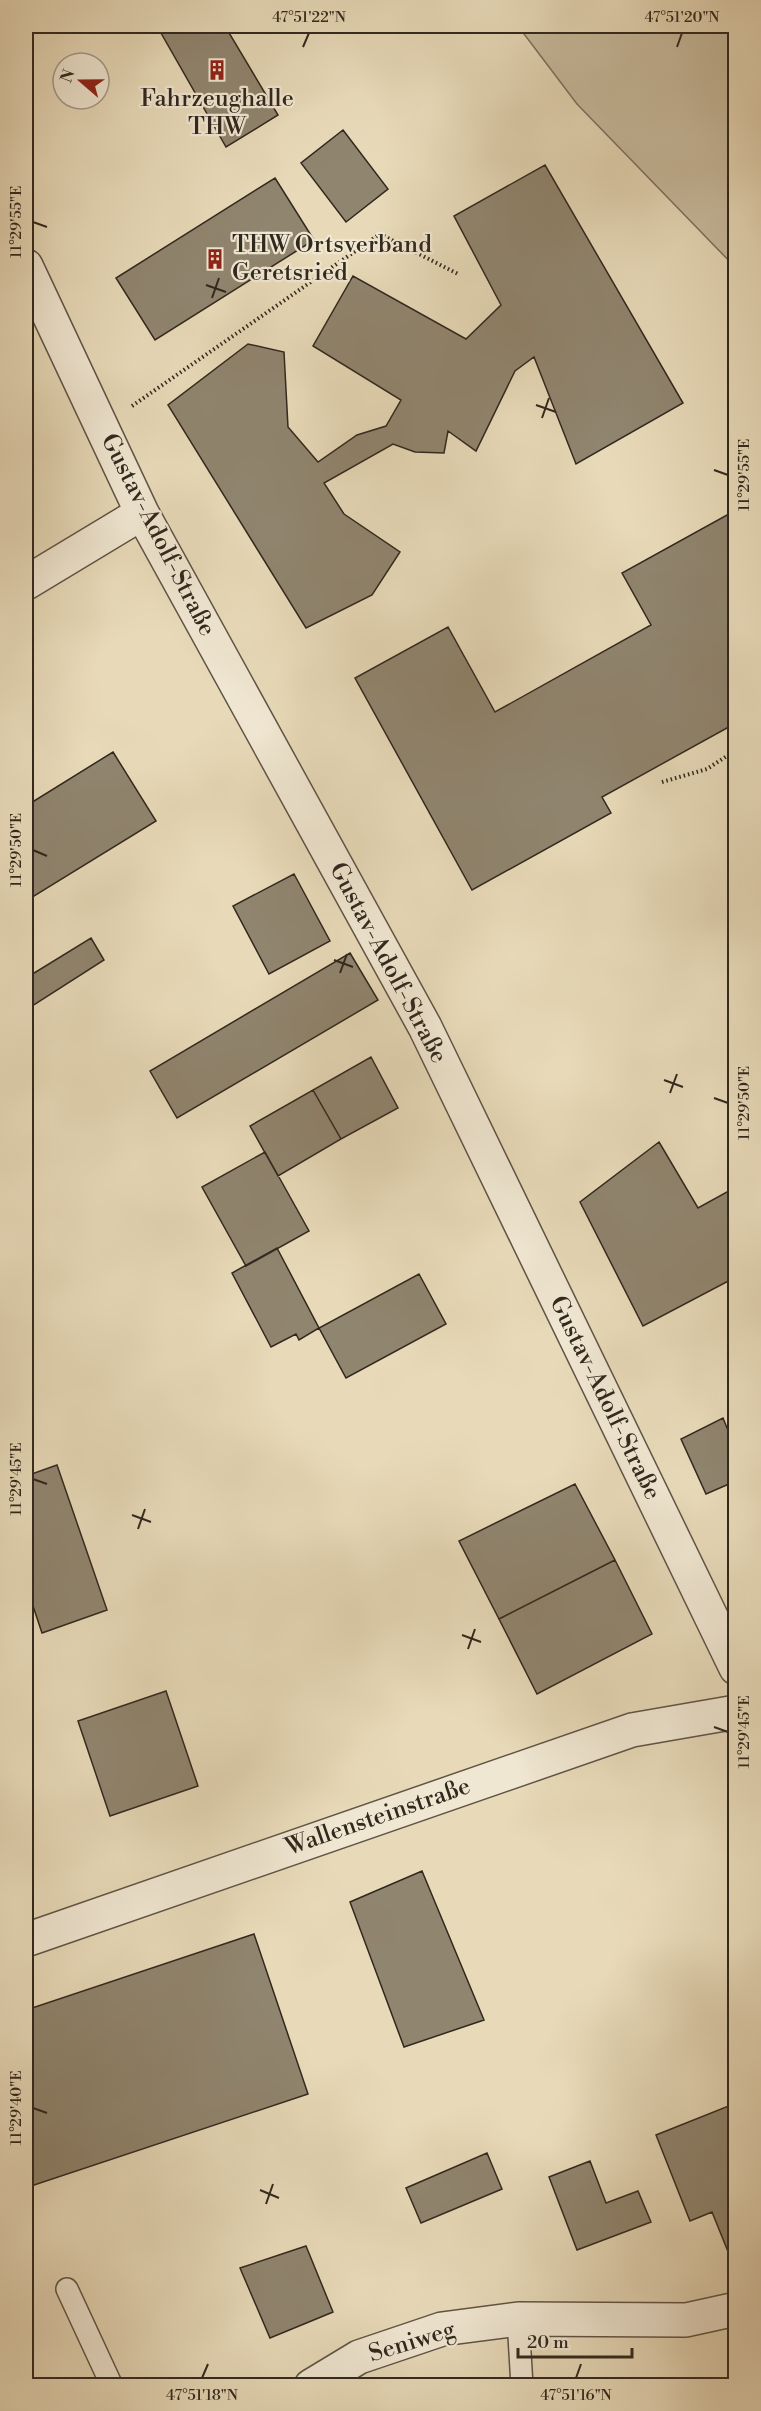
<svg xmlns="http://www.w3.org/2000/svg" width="761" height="2411" font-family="'Libre Bodoni',serif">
<rect width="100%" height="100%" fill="#e8dab9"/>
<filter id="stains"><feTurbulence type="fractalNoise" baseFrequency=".00333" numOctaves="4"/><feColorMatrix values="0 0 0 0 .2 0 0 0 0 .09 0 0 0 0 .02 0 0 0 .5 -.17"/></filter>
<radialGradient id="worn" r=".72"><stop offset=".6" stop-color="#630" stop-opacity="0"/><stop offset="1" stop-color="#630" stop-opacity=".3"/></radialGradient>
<path fill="#c9bc9f" stroke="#7d725e" stroke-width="1.5" d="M518,26H735V267L577,104Z"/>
<path fill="#90856f" stroke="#31281e" stroke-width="1.5" d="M157,26H225L278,115L226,147Z
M343,130L388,189L346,222L301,163Z
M545,165L683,403L576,464L534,357L515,371L476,451L448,431L444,453L415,452L393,444L324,483L344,514L400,552L372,595L306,628L168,405L248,344L284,352L288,427L318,462L357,435L386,426L401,400L313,346L353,276L466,339L501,305L454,216Z
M275,178L314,240L155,340L116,278Z
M736,510V723L602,797L611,813L472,890L355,678L448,627L495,712L651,625L622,573Z
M113,752L156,821L26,901V806Z
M294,874L330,941L269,974L233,906Z
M91,938L104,960L26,1010V978Z
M350,953L378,1000L177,1118L150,1071Z
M371,1057L398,1108L341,1139L313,1090Z
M313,1090L341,1139L278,1176L250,1126Z
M659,1142L698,1208L736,1187V1277L643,1326L580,1202Z
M265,1152L309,1231L246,1266L202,1187Z
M277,1248L319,1328L299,1340L296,1334L271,1347L232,1273Z
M419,1274L446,1324L346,1378L319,1328Z
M723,1418L736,1450V1481L706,1494L681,1439Z
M57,1465L107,1610L42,1633L26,1585V1476Z
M575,1484L615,1560L499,1619L459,1541Z
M615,1560L652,1634L537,1694L499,1619Z
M166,1691L198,1786L110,1816L78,1721Z
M26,1837L32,1856L26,1858Z
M422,1871L484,2020L404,2047L350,1902Z
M254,1934L308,2094L31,2186L26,2168V2010Z
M736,2103V2252L729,2254L712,2212L690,2221L656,2135Z
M487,2153L502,2189L421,2223L406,2188Z
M590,2161L606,2203L638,2191L651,2222L577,2250L549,2177Z
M306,2246L333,2312L270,2338L240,2268Z"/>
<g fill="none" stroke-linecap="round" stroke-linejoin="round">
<g stroke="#5f5445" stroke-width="24">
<path id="service" d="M67,2289L112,2386
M518,2319L522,2386"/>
</g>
<g stroke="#5f5445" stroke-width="36">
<path id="minor" d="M26,266L142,513L425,1027L736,1668
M26,583L142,513
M26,1940L632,1730L736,1712
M311,2386L359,2357L442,2329L518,2319L686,2320L736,2309"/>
</g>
<path stroke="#31281e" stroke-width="4" stroke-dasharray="1.5 3" stroke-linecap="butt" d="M132,406L380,234L458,274
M662,782L707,769L736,750"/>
<use href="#service" stroke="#f0e7d2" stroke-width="21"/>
<use href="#minor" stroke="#f0e7d2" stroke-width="33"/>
</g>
<path fill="none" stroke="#31281e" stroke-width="2" d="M303,47L309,33M677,47L682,33M33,222L47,227M206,285L226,292M212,298L219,278M536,405L556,412M542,418L549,398M714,470L728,475M33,850L47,856M334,960L353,967M340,973L347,954M664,1080L683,1087M670,1093L677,1074M714,1098L728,1103M33,1479L47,1484M132,1515L151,1522M138,1529L145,1509M462,1635L481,1642M468,1649L475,1629M714,1727L728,1732M33,2108L47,2113M260,2190L279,2198M266,2204L273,2184M202,2378L208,2364M576,2378L581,2364"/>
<defs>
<g id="building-bare" transform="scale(1.62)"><path d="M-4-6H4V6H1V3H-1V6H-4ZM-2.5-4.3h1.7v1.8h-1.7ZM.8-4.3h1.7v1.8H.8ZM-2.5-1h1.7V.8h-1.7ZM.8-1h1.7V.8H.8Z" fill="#8f2418" stroke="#f0e7d2" stroke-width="2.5" paint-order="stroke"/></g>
</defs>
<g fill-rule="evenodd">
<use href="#building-bare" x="217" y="70"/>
<use href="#building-bare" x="215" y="259"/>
</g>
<g text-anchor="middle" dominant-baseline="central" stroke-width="4.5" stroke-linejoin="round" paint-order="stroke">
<g font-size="24" fill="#31281e" stroke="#f0e7d2">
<text x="217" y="99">Fahrzeughalle<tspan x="217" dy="28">THW</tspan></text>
<text x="232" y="245" text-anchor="start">THW Ortsverband<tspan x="232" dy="28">Geretsried</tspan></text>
</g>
<g font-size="24" fill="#31281e" stroke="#f0e7d2">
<text transform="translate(158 535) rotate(63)">Gustav-Adolf-Straße</text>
<text transform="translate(388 963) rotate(62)">Gustav-Adolf-Straße</text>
<text transform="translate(605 1398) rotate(64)">Gustav-Adolf-Straße</text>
<text transform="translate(378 1817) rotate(-19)">Wallensteinstraße</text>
<text transform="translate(412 2342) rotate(-17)">Seniweg</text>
</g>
</g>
<rect width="761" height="2411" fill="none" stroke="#e8dab9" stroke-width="66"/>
<g transform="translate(81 81) rotate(290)"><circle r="28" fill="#f0e7d2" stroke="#a49b8a" stroke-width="1.5"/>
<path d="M0-4.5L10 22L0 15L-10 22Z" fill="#8f2418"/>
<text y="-9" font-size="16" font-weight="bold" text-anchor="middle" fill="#31281e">N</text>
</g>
<path d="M518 2348v9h114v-9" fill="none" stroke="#31281e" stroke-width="3"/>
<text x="527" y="2348" font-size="18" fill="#31281e" stroke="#f0e7d2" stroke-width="4.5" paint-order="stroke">20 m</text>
<rect x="33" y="33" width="695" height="2345" fill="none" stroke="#31281e" stroke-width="2"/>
<g font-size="15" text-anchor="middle" fill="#31281e">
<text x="309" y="22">47°51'22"N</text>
<text x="682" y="22">47°51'20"N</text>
<text transform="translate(16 222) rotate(-90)" y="5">11°29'55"E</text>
<text transform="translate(744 475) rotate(-90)" y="5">11°29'55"E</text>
<text transform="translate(16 850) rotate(-90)" y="5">11°29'50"E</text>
<text transform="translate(744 1103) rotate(-90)" y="5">11°29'50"E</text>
<text transform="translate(16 1479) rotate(-90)" y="5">11°29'45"E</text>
<text transform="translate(744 1732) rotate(-90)" y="5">11°29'45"E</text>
<text transform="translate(16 2108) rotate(-90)" y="5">11°29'40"E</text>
<text x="202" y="2400">47°51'18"N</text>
<text x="576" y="2400">47°51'16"N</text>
</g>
<rect width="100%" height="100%" filter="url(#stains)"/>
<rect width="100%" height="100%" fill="url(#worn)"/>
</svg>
